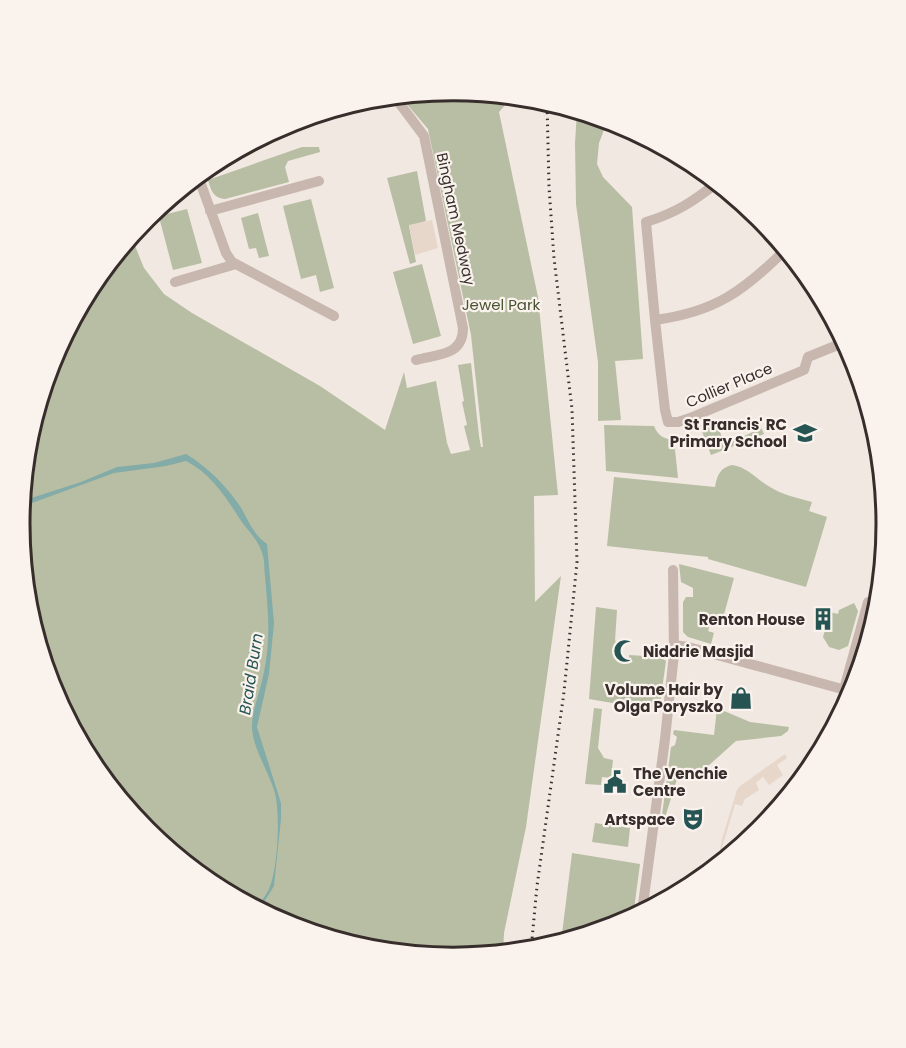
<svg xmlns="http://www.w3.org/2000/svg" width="906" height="1048" font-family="Poppins,sans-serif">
<rect width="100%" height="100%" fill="#f1e8e1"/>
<path fill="#b8bea3" d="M453,91L513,96L499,112L538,297L558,495L534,496L535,602L561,576L526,827L504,933L503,953L453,957L368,949L287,924L212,884L146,830L92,765L52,690L28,608L20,524L28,439L53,358L93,283L131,236L144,268L164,294L192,313L320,386L385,430L404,372L407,388L436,381L447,443L451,454L470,450L464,426L467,425L462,402L464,401L458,365L471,363L479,436L481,447H483L471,335L428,129L400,96Z
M577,111L605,119L607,122L599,143L597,164L603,177L632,207L643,359L615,361L621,420L598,421V362L576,204L575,143Z
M302,147H319L320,152L288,161L285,167L289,182L225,199C213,198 211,190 208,180Z
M417,171L426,221L409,226L416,262L410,264L387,178Z
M311,199L334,288L320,292L316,275L301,279L283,206Z
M156,209L159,216L187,209L202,263L173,270L159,217L144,220Z
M258,213L269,256L259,258L256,248L249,249L241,218Z
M422,264L441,336L413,344L393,272Z
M715,419L725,445L757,430L755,424L759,423L764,434L711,455L700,426Z
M604,425L654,426C658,436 664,439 674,440L678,478L606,471Z
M732,465C748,467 757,480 770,487C783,495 797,498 812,502L809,511L827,517L806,587L708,559V557L607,546L614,477L715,487C717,475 720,468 732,465Z
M679,564L734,578L723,618L713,616L708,631L714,633L711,644L688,637L683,632V602L686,597H693V588L681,582Z
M854,603L858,611L848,646L839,650L829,647L823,637L830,612L838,614L839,610Z
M596,607L617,610L615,641L620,642L619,662L629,663V655L661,657L666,661L659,711L589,699Z
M594,708L602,709L598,748L604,758L613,760L611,778L602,777L601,785L585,784Z
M717,708L750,722L789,727L788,731L781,736L736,741L698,775L677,779L663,824L661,823L671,747L675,745L677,737L673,734L674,730L714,735Z
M595,823L630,828L628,847L592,842Z
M572,853L640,864L633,917L619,925L561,942Z"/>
<path fill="#e7d7ca" d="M432,220L438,248L415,255L409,225Z
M785,754L787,758L777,765L783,775L769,785L763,777L756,783L759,790L745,799L742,806L735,804L722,848L729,850L731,854L717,866L722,839L737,790L740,786Z"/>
<path fill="#83aba8" d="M186,454C208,467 225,485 240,506C248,519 253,535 267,544L274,623L269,674L257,727L281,803V819L274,886L259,910L256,908C260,902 266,896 269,889C278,870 281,810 274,790C268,771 251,744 252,725C253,707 261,689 264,672C271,638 268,610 265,577C264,567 265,559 261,550C257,538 244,527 238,516C224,495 210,473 186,461L166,466L114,473L21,507L22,501L81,482L117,467L154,463Z"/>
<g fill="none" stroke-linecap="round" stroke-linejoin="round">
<path stroke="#c8b7ae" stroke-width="10" d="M394,96L424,136L463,328C463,356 438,354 416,360
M198,176L226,253L232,262L334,316
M210,211L319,181
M786,249C744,291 715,312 655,320L665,410L668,422H678L690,418L804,370L808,357L845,342
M175,282L236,264
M655,320L646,222C676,213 692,202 717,183
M674,645L688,647L853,692
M844,689L868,602
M642,912L665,739L674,654L673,570"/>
<path stroke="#372e2c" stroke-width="3" stroke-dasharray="1.5 4.5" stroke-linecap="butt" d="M531,950L537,886L564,692L577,562L572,409L554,258L549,187L547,102"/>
</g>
<defs>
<g id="school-bare" transform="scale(1.8)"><path d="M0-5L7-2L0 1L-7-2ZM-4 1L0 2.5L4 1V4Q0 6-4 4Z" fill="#265453" stroke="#f9f2ed" stroke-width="2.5" paint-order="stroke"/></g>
<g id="building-bare" transform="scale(1.8)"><path d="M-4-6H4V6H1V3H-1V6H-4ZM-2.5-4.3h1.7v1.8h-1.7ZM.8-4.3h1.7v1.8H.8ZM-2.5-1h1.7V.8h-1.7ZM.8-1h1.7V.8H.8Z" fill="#265453" stroke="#f9f2ed" stroke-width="2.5" paint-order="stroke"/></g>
<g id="mosque-bare" transform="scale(1.8)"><path d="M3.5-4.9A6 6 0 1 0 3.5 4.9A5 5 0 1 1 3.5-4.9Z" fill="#265453" stroke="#f9f2ed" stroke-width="2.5" paint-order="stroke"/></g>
<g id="shop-bare" transform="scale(1.8)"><path d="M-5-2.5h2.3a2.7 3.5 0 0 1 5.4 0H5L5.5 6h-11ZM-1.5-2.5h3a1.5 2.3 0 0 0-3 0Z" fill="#265453" stroke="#f9f2ed" stroke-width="2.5" paint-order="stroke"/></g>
<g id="civic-bare" transform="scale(1.8)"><path d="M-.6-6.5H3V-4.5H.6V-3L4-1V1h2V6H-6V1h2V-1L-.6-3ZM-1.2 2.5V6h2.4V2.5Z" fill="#265453" stroke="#f9f2ed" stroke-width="2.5" paint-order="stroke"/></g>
<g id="theatre-bare" transform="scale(1.8)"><path d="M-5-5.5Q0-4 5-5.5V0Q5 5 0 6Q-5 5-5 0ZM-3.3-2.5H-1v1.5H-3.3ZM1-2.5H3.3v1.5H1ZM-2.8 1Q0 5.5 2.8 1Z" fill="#265453" stroke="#f9f2ed" stroke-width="2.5" paint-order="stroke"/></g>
</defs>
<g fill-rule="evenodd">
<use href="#school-bare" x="805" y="433"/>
<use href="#building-bare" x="823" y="619"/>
<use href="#mosque-bare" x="625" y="651"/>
<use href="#shop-bare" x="741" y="698"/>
<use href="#civic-bare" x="615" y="782"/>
<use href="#theatre-bare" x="693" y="819"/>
</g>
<g text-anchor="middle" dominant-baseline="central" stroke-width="4.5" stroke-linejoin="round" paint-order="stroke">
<g font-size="15" fill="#372e2c" stroke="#f9f2ed">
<text transform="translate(456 219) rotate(78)">Bingham Medway</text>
<text transform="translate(729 385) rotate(-23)">Collier Place</text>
</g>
<g font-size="15" fill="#4a5332" stroke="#f9f2ed">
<text x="501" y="304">Jewel Park</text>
</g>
<g font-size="15" font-weight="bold" fill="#372e2c" stroke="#f9f2ed" text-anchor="end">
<text x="787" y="424">St Francis' RC<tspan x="787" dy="17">Primary School</tspan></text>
<text x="805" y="619">Renton House</text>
<text x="643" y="651" text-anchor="start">Niddrie Masjid</text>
<text x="723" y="689">Volume Hair by<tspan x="723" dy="17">Olga Poryszko</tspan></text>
<text x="633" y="773" text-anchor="start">The Venchie<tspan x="633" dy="17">Centre</tspan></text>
<text x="675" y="819">Artspace</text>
</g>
<g font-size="16" font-style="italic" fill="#265453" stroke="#f9f2ed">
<text transform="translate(251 674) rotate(-81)">Braid Burn</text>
</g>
</g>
<path d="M0 0H906V1048H0ZM30 524a423 423 0 1 1 846 0a423 423 0 1 1-846 0Z" fill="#f9f2ed" fill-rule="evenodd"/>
<path fill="none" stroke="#372e2c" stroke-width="3" d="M30 524a423 423 0 1 1 846 0a423 423 0 1 1-846 0Z"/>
</svg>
